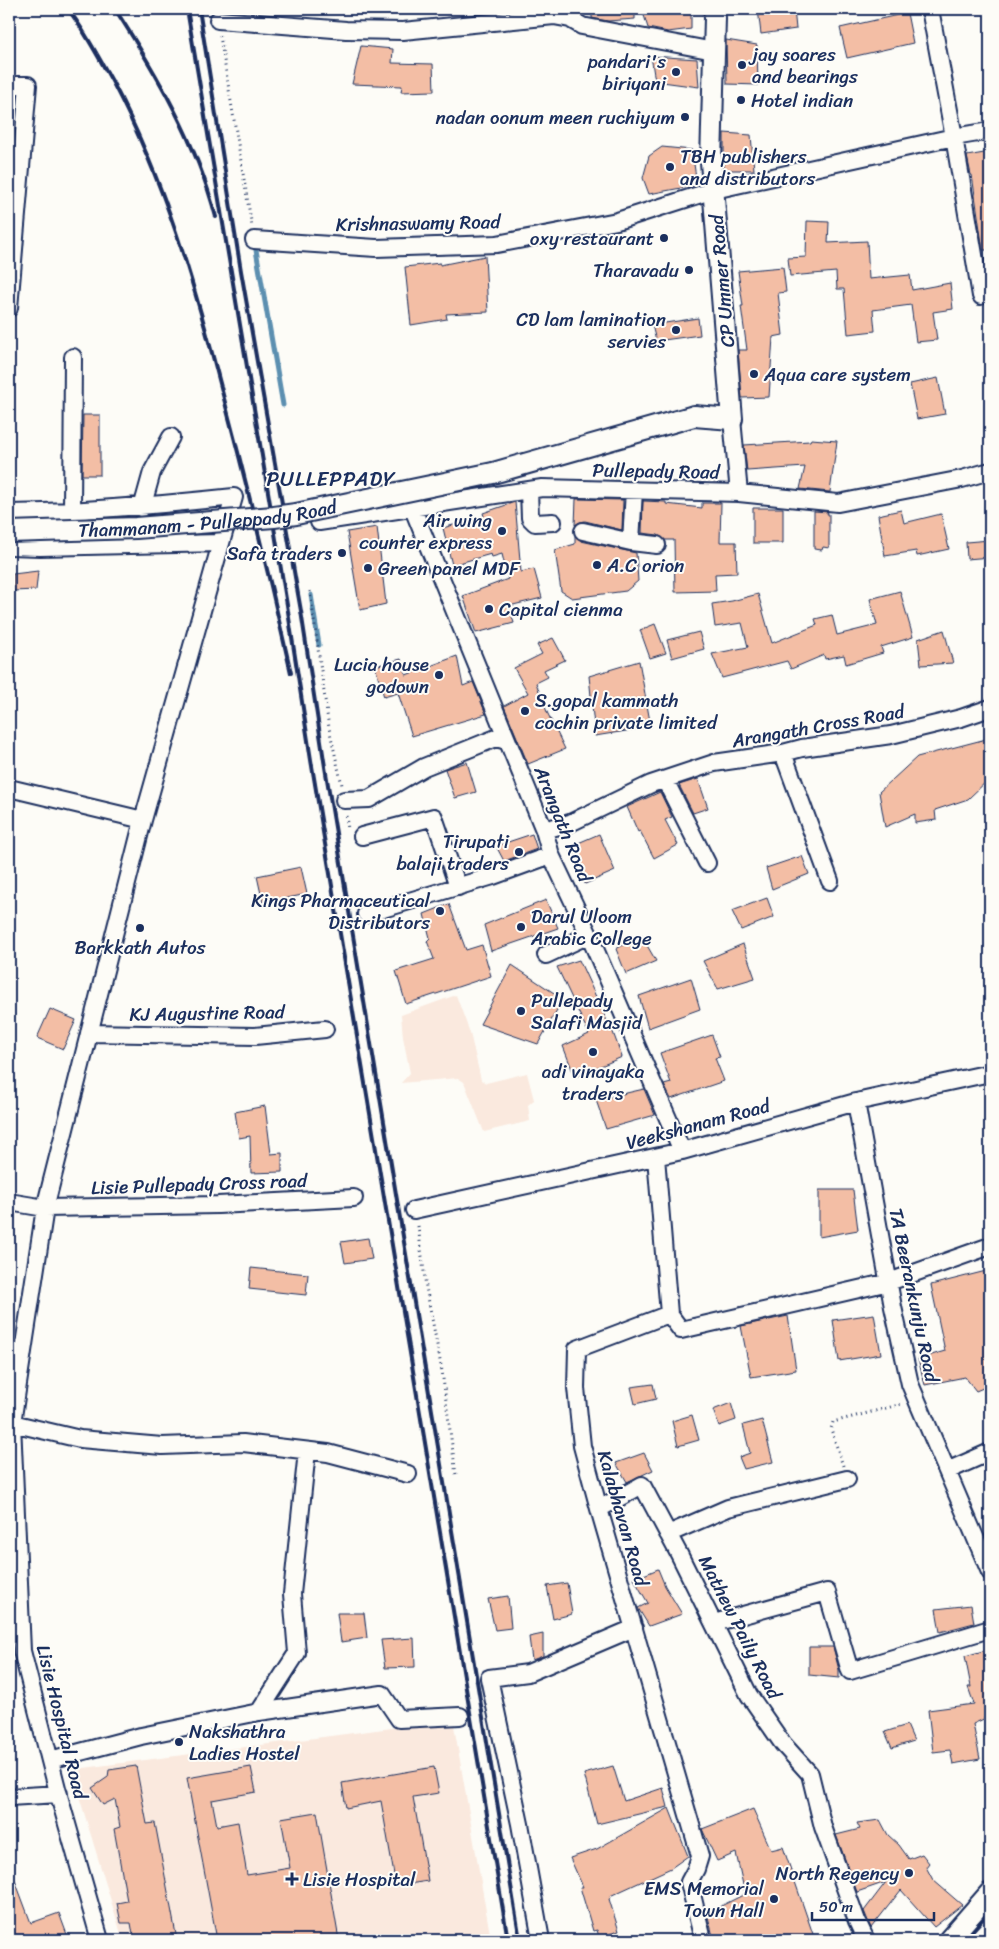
<svg xmlns="http://www.w3.org/2000/svg" width="999" height="1949" font-family="Sriracha,sans-serif">
<rect width="100%" height="100%" fill="#fdfcf7"/>
<filter id="ink" filterUnits="userSpaceOnUse"><feTurbulence type="fractalNoise" baseFrequency=".02" numOctaves="2"/><feDisplacementMap in="SourceGraphic" scale="10" xChannelSelector="R" yChannelSelector="G"/><feConvolveMatrix kernelMatrix="1 2 1 2 8 2 1 2 1" color-interpolation-filters="sRGB"/></filter>
<g filter="url(#ink)">
<path fill="#fae9de" d="M456,995L470,1033L481,1080L486,1083L527,1073L534,1100L528,1105L530,1121L484,1132L464,1082L458,1078L401,1083L410,1073L403,1037L401,1015Z
M453,1720L491,1940H123L78,1793L76,1769Z"/>
<g fill="none" stroke-linecap="round" stroke-linejoin="round">
<path stroke="#5b8fb0" stroke-width="5" d="M256,250L283,405
M311,595L319,645"/>
</g>
<path fill="#f3bea5" stroke="#1b2f5e" d="M592,9H635V19L608,21L592,18Z
M642,9H691V29L668,32L648,28Z
M758,9H794L796,29L761,34Z
M907,13L913,43L847,58L840,28Z
M726,40L757,45L758,85L727,84Z
M361,46L393,49L392,63L433,64L434,91L401,92L402,86L352,84Z
M651,56L697,59L699,87L655,81Z
M724,133L751,135L754,170H724Z
M662,147L692,150L697,185L649,194L643,178L649,156Z
M990,152V250H983L972,175H971L967,156Z
M807,221L829,222L828,243L867,241L869,279L910,275L912,290L950,283L953,309L933,312L937,340L916,342L911,305L873,310L875,331L848,334L844,289H837L836,272L790,276L788,258L806,257Z
M485,256L488,312L446,314L447,319L411,325L405,267L440,263V265Z
M783,267L786,292L778,293L783,335L773,337L769,397L742,398L738,350H747L741,306H743L738,271Z
M698,318L700,335L656,341L652,325Z
M938,378L945,414L917,419L910,384Z
M83,415H100V475H82Z
M811,439L837,441L830,492L800,489L805,467L747,471L744,445L810,441Z
M576,499L623,500L622,530L585,521L580,522L575,525Z
M643,501L666,502V504L702,508V503H721L720,542H736L737,573L715,574L716,591L675,592L674,540H665L658,535L642,533Z
M515,502L521,572L534,569L542,598L509,606L514,623L476,633L463,596L508,579L502,554L492,557L491,554L452,565L443,528L484,516L483,513Z
M753,508H783V543H753Z
M901,510L904,523L941,514L949,549L917,556L916,551L885,556L878,515Z
M814,511L828,512L827,514H829V548L823,547L822,550L814,549Z
M377,527L386,604L360,610L347,532Z
M575,536L581,541L636,553L638,581L626,591L572,598L561,591L555,550L575,544Z
M990,540V557L967,559L966,542Z
M38,571L36,590L13,591V574Z
M900,591L913,637L881,647L883,653L846,664L844,655L825,659L824,655L791,669L787,661L722,678L712,654L748,647L742,623L715,627L712,604L732,601L758,594L772,643L817,625L815,619L832,615L837,635L877,625L870,599Z
M655,624L666,653L650,658L640,630Z
M944,630L953,663L921,665L918,639Z
M699,632L704,649L672,658L667,640Z
M553,638L565,660L544,670L548,677L536,683L547,712L565,749L528,764L504,706L528,693L514,668L542,654L537,645Z
M457,656L463,686L473,682L486,714L412,736L398,693L384,697L375,666L401,659L406,675Z
M639,661L651,727L595,736L589,676Z
M990,738V778L968,799L935,810L936,820L915,823V814L885,827L879,792L917,757Z
M467,762L476,792L455,798L445,769Z
M698,779L708,808L693,813L679,785Z
M660,792L672,817L665,820L678,845L654,858L640,831L638,832L627,807Z
M532,834L537,849L504,861L496,846Z
M599,834L615,871L585,884L569,847Z
M802,856L809,874L772,889L766,868Z
M301,867L307,894L263,903L257,876Z
M767,898L774,917L741,930L732,911Z
M546,900L558,928L491,951L484,925Z
M449,904L466,950L482,945L491,976L406,1004L396,971L434,959L427,941L430,938L424,914Z
M641,935L656,961L626,974L616,949Z
M743,944L755,978L718,989L703,961Z
M579,960L609,1025L610,1024L622,1057L575,1077L563,1046L589,1034L557,967Z
M512,965L563,999L538,1044L480,1024Z
M691,978L700,1009L648,1028L639,996Z
M50,1009L76,1020L63,1049L37,1038Z
M712,1035L720,1057L715,1058L724,1081L671,1099L664,1085L671,1083L660,1053Z
M644,1089L655,1115L606,1129L596,1100Z
M265,1106L271,1154L282,1153V1172L251,1173L250,1136L239,1138L235,1112Z
M819,1190H853L858,1230L819,1237Z
M368,1238L372,1259L345,1263L341,1242Z
M251,1268L308,1274L306,1295L249,1289Z
M990,1270V1385L976,1391L965,1377L925,1385L918,1359L945,1351L931,1285Z
M874,1314L881,1354L839,1361L833,1320Z
M788,1316L796,1370L751,1377L741,1326Z
M653,1384L656,1399L635,1404L631,1387Z
M731,1403L736,1420L719,1426L713,1410Z
M692,1415L699,1440L678,1446L672,1421Z
M762,1420L773,1462L744,1469L739,1457L750,1453L743,1425Z
M644,1453L653,1470L627,1482L616,1463Z
M658,1569L665,1586L682,1614L649,1626L638,1608L648,1603L634,1579Z
M567,1583L572,1614L553,1619L547,1586Z
M508,1596L511,1628L495,1630L488,1599Z
M971,1605L974,1623L940,1632L936,1609Z
M337,1613H364L367,1638L341,1642Z
M543,1634V1656L532,1660L529,1637Z
M414,1638L415,1667L385,1668L381,1640Z
M809,1647H833L839,1670V1678L809,1675Z
M990,1649V1716L973,1724L980,1759L953,1764L950,1750L933,1752L928,1710L974,1704L968,1687H971L965,1656Z
M907,1725L914,1741L892,1748L885,1732Z
M136,1766L147,1824L155,1823L177,1940H134L131,1923H121L117,1903L127,1901L114,1829L120,1827L115,1799L103,1805L92,1788L108,1777L109,1770Z
M613,1766L624,1801L663,1788L668,1807L597,1824L584,1774Z
M251,1767L256,1792L212,1800L217,1826L238,1822L247,1875L290,1868L281,1818L317,1812L339,1940H217L187,1778Z
M434,1767L439,1793L413,1797L428,1881L396,1886L381,1801L346,1808L342,1783Z
M669,1808L688,1856L671,1868L610,1896L611,1898L609,1899L619,1931L599,1937L597,1930L593,1931L580,1887H583L570,1858L597,1849Z
M753,1809L771,1850L783,1847L815,1940H714L707,1913L745,1894L736,1853L717,1861L702,1829Z
M880,1820L888,1835L899,1845L909,1859L922,1854L929,1863L926,1867L933,1880L962,1905L934,1927L901,1890L871,1928L864,1911L886,1882L857,1892L836,1835L860,1829L857,1823Z
M9,1867H10L31,1923L59,1913L69,1940H9Z"/>
<g fill="none" stroke-linecap="round" stroke-linejoin="round">
<g stroke="#1b2f5e" stroke-width="20">
<path id="minor" d="M930,9L954,137L981,296
M218,20L346,30L403,31L554,16L570,19L582,26L714,51
M9,85H28L9,308
M254,240L376,248L497,244L617,221L714,190L954,137L990,131
M732,419L739,493
M529,490L530,518L535,523L553,522
M634,490L631,542L657,545
M142,508L152,472L171,437
M413,509L544,830L551,855L589,935L682,1151
M72,512L73,357
M9,513C85,512 159,505 234,497L143,820L45,1208L218,1205L354,1198
M319,522L542,488L739,493L838,503L962,479L990,471
M583,531L631,542
M9,546L40,547L221,543
M783,753L830,881
M665,780L707,863
M9,788L143,820
M344,800L369,799L424,767L496,738L507,741
M544,830L570,823L651,784L714,763L783,753L802,748L891,735L961,718L990,708
M362,836L434,817L458,887
M366,914L493,876L551,855
M546,955L589,935
M89,1033L255,1036L325,1029
M856,1102L893,1307L910,1384L990,1572
M656,1157L669,1314L577,1349L576,1388L582,1446L599,1509L700,1856L696,1869L689,1882L703,1940
M9,1202L45,1208L12,1423L80,1439L162,1446L243,1443L328,1453L408,1474
M414,1210L682,1151L856,1102L990,1073
M669,1314L681,1330L889,1282L990,1246
M9,1422L12,1423L22,1651L59,1796L100,1940
M947,1471L990,1452
M599,1509L642,1485L679,1554L749,1695L783,1744L810,1774L823,1827L857,1921L866,1940
M668,1534L728,1508L847,1479
M714,1623L827,1592L850,1671L990,1629
M259,1712L382,1694L399,1719L460,1716
M50,1760L141,1736L259,1712L297,1653L292,1594L307,1451
M9,1797L59,1794
M541,1940L520,1824L489,1678L528,1673L634,1628"/>
</g>
<g stroke="#1b2f5e" stroke-width="24">
<path id="major" d="M694,416L732,419L711,162L715,18L714,9
M949,1940L990,1893
M978,1940L990,1926"/>
</g>
<path stroke="#1b2f5e" stroke-width="3" stroke-dasharray="1 4" stroke-linecap="butt" d="M220,36L252,227
M310,591L329,728L342,785
M346,816L348,829
M418,1226L426,1287L442,1371L456,1475
M843,1466L831,1429L833,1422L902,1404"/>
<use href="#minor" stroke="#fdfcf7" stroke-width="16"/>
<use href="#major" stroke="#fdfcf7" stroke-width="20"/>
<path stroke="#1b2f5e" stroke-width="4" d="M68,9C85,31 99,58 113,83C165,182 194,283 222,391C247,485 270,579 291,673
M115,9C157,74 196,141 216,217
M187,9L287,605L311,760L508,1940
M199,9L241,271L301,611L325,767L520,1940
M964,1940L990,1911"/>
<g stroke="#1b2f5e" stroke-width="24" stroke-linecap="butt">
<g id="major-bridge">
<path id="s1" d="M9,532L136,528L274,517L296,514L493,473L694,416"/>
</g>
</g>
<use href="#major-bridge" stroke="#fdfcf7" stroke-width="20"/>
</g>
</g>
<g fill="#1b2f5e" stroke="#fdfcf7" stroke-width="2">
<circle cx="742" cy="65" r="5"/>
<circle cx="676" cy="72" r="5"/>
<circle cx="741" cy="100" r="5"/>
<circle cx="685" cy="117" r="5"/>
<circle cx="670" cy="167" r="5"/>
<circle cx="664" cy="238" r="5"/>
<circle cx="689" cy="270" r="5"/>
<circle cx="676" cy="330" r="5"/>
<circle cx="754" cy="374" r="5"/>
<circle cx="502" cy="531" r="5"/>
<circle cx="342" cy="553" r="5"/>
<circle cx="597" cy="565" r="5"/>
<circle cx="368" cy="568" r="5"/>
<circle cx="489" cy="609" r="5"/>
<circle cx="439" cy="675" r="5"/>
<circle cx="525" cy="711" r="5"/>
<circle cx="519" cy="852" r="5"/>
<circle cx="440" cy="911" r="5"/>
<circle cx="521" cy="927" r="5"/>
<circle cx="140" cy="928" r="5"/>
<circle cx="521" cy="1011" r="5"/>
<circle cx="593" cy="1052" r="5"/>
<circle cx="179" cy="1742" r="5"/>
<circle cx="909" cy="1873" r="5"/>
<path d="M289.5 1871.5h5v5h5v5h-5v5h-5v-5h-5v-5h5z"/>
<circle cx="774" cy="1899" r="5"/>
</g>
<g text-anchor="middle" dominant-baseline="central" stroke-width="4" stroke-linejoin="round" paint-order="stroke">
<g font-size="19" fill="#1b2f5e" stroke="#fdfcf7" text-anchor="start">
<text x="752" y="54">jay soares<tspan x="752" dy="22">and bearings</tspan></text>
<text x="666" y="61" text-anchor="end">pandari's<tspan x="666" dy="22">biriyani</tspan></text>
<text x="751" y="100">Hotel indian</text>
<text x="675" y="117" text-anchor="end">nadan oonum meen ruchiyum</text>
<text x="680" y="156">TBH publishers<tspan x="680" dy="22">and distributors</tspan></text>
<text x="654" y="238" text-anchor="end">oxy restaurant</text>
<text x="679" y="270" text-anchor="end">Tharavadu</text>
<text x="666" y="319" text-anchor="end">CD lam lamination<tspan x="666" dy="22">servies</tspan></text>
<text x="764" y="374">Aqua care system</text>
<text x="492" y="520" text-anchor="end">Air wing<tspan x="492" dy="22">counter express</tspan></text>
<text x="332" y="553" text-anchor="end">Safa traders</text>
<text x="607" y="565">A.C orion</text>
<text x="378" y="568">Green panel MDF</text>
<text x="499" y="609">Capital cienma</text>
<text x="429" y="664" text-anchor="end">Lucia house<tspan x="429" dy="22">godown</tspan></text>
<text x="535" y="700">S.gopal kammath<tspan x="535" dy="22">cochin private limited</tspan></text>
<text x="509" y="841" text-anchor="end">Tirupati<tspan x="509" dy="22">balaji traders</tspan></text>
<text x="430" y="900" text-anchor="end">Kings Pharmaceutical<tspan x="430" dy="22">Distributors</tspan></text>
<text x="531" y="916">Darul Uloom<tspan x="531" dy="22">Arabic College</tspan></text>
<text x="140" y="947" text-anchor="middle">Barkkath Autos</text>
<text x="531" y="1000">Pullepady<tspan x="531" dy="22">Salafi Masjid</tspan></text>
<text x="593" y="1071" text-anchor="middle">adi vinayaka<tspan x="593" dy="22">traders</tspan></text>
<text x="189" y="1731">Nakshathra<tspan x="189" dy="22">Ladies Hostel</tspan></text>
<text x="899" y="1873" text-anchor="end">North Regency</text>
<text x="303" y="1879">Lisie Hospital</text>
<text x="764" y="1888" text-anchor="end">EMS Memorial<tspan x="764" dy="22">Town Hall</tspan></text>
</g>
<g font-size="19" fill="#1b2f5e" stroke="#fdfcf7">
<text transform="translate(418 223) rotate(-1)">Krishnaswamy Road</text>
<text transform="translate(722 281) rotate(-95)">CP Ummer Road</text>
<text transform="translate(656 471) rotate(1)">Pullepady Road</text>
<text stroke="none"><textPath href="#s1" startOffset="199">Thammanam - Pulleppady Road</textPath></text>
<text transform="translate(818 726) rotate(-10)">Arangath Cross Road</text>
<text transform="translate(563 824) rotate(68)">Arangath Road</text>
<text transform="translate(207 1013) rotate(-1)">KJ Augustine Road</text>
<text transform="translate(698 1124) rotate(-15)">Veekshanam Road</text>
<text transform="translate(199 1184) rotate(-2)">Lisie Pullepady Cross road</text>
<text transform="translate(914 1295) rotate(78)">TA Beerankunju Road</text>
<text transform="translate(623 1518) rotate(74)">Kalabhavan Road</text>
<text transform="translate(740 1627) rotate(63)">Mathew Paily Road</text>
<text transform="translate(62 1722) rotate(76)">Lisie Hospital Road</text>
</g>
<g font-size="21" letter-spacing="1" fill="#1b2f5e" stroke="#fdfcf7">
<text x="331" y="479">PULLEPPADY</text>
</g>
</g>
<rect width="999" height="1949" fill="none" stroke="#fdfcf7" stroke-width="30"/>
<rect x="15" y="15" width="969" height="1919" fill="none" stroke="#1b2f5e" stroke-width="2" filter="url(#ink)"/>
<path d="M812 1912v8h122v-8" fill="none" stroke="#1b2f5e" stroke-width="2.5"/>
<text x="819" y="1912" font-size="15" fill="#1b2f5e" stroke="#fdfcf7" stroke-width="4" paint-order="stroke">50 m</text>
</svg>
